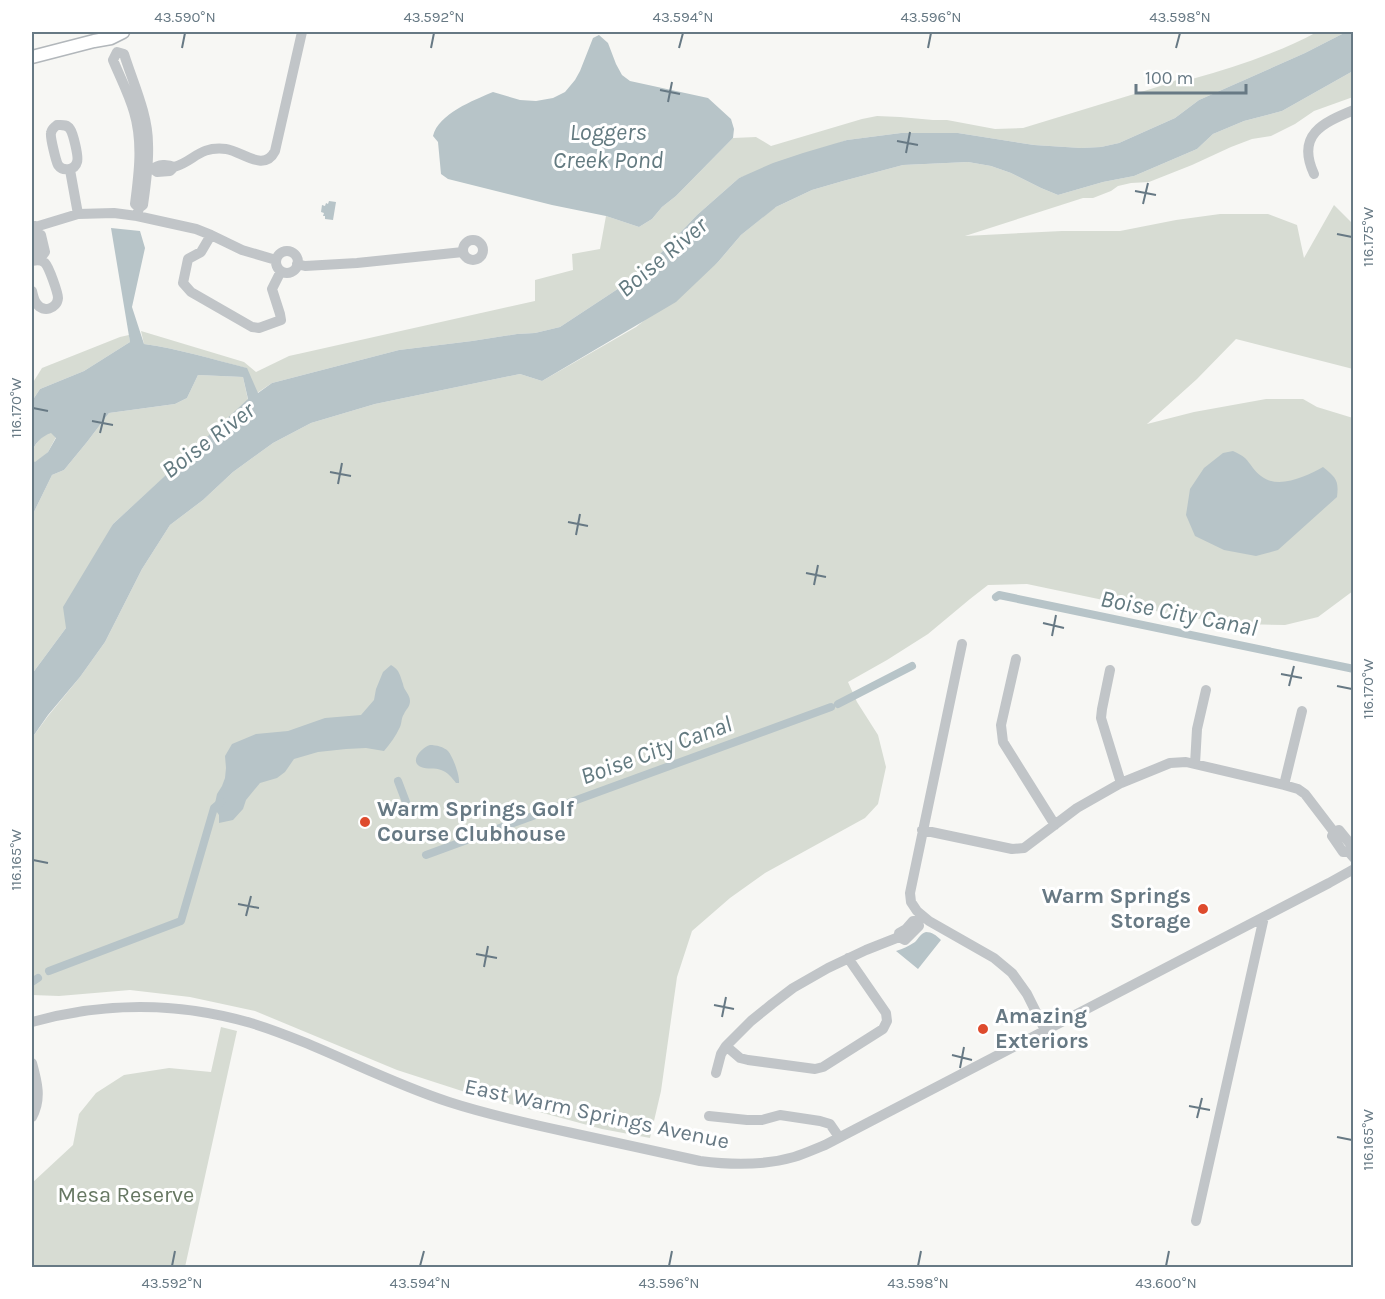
<svg xmlns="http://www.w3.org/2000/svg" width="1385" height="1299" font-family="Karla,sans-serif">
<rect width="100%" height="100%" fill="#f7f7f4"/>
<path fill="#d7dcd3" d="M1317,32H1346L1305,53L1199,100L1175,118L1119,143L1101,147L1081,148L1034,145L958,133H901L847,140L739,178L697,215L642,273L560,327L535,333L517,334L472,341L399,350L272,383L257,393L246,368C212,359 179,349 144,344L141,331L244,362L256,372L289,356L298,354L535,301V280L573,270L572,254L600,249L606,216L639,227L652,219L662,207L676,196L733,138L756,137L771,146L862,119L877,116L900,117L933,120H947L995,129L1023,128L1167,84L1186,76L1192,79C1235,67 1278,53 1317,32Z
M1353,71V97L1314,111L1295,124L1271,136L1252,139L1231,147L1192,165L1149,182L1131,183L1118,186L1111,191L1093,198H1083L965,236L1062,231H1120L1176,220L1220,214H1268L1297,225L1304,258L1334,205L1353,224V369L1236,339L1197,379L1147,424L1194,412L1266,399H1303L1317,407L1353,418V591L1318,617L1285,625L1241,624L1184,617L1027,584L988,585L970,599L928,634L887,660L848,682L857,702L878,735L886,767L878,804L865,818L765,873L730,898L692,931L677,977L661,1091L650,1138L602,1129L462,1091L397,1070L255,1011L190,997L130,990L59,996L32,995V738L48,716L80,677L105,642L142,569L170,525L203,500L233,472L273,443L311,423L375,404L520,374L542,381L636,327L718,262L741,235L774,208L812,190L843,181L903,165L968,162L991,166L1011,173L1041,188L1058,195L1103,182L1134,176L1197,149L1213,134L1244,121L1282,111Z
M129,335L130,342L84,371L40,389L32,401V384L42,368L120,337Z
M198,375L243,377L248,400L113,524L66,628L32,674V516L52,475L64,470L87,442L109,413L175,404L187,398Z
M51,432L56,437L48,452L35,463L32,460C31,447 39,437 51,432Z
M221,1027L237,1031L185,1267H32V1183L73,1145L79,1114L96,1093L124,1075L169,1068L211,1072Z"/>
<path fill="#b7c4c8" d="M1346,32H1353V71L1282,111L1244,121L1213,134L1197,149L1134,176L1103,182L1058,195L1041,188L1011,173L991,166L968,162L903,165L843,181L812,190L776,207L741,235L718,262L676,302L542,381L520,374L375,404L311,423L273,443L233,472L203,500L170,525L142,569L105,642L80,677L48,715L32,738V674L66,628L63,607L113,524L248,399L243,377L198,375L187,398L175,404L109,413L87,442L64,470L52,475L32,516V460L35,462L48,452L56,438L51,433C42,436 33,444 32,454V401L40,389L84,371L130,342L111,228L140,231L145,248L132,307L144,344C179,349 212,359 247,368L258,393L272,383L399,350L472,341L517,334L535,333L560,327L642,273L697,215L739,178L773,163L803,153L847,140L901,133H958L1034,145L1081,148L1101,147L1119,143L1175,118L1199,100L1305,53Z
M599,35L608,43L616,64L622,75L630,81L708,98L731,119L734,129L733,138L676,196L662,207L652,219L639,227L606,216L552,205L448,179L441,174L438,142L433,136C438,114 474,100 493,92L520,100L536,101L553,98L565,92L575,80L580,71L593,38Z
M329,201L336,202L333,220L325,219V216H323L324,213L321,212L322,205L325,206L326,203L328,204Z
M1233,451C1237,453 1242,455 1245,458C1251,464 1254,471 1261,476C1278,490 1307,476 1323,467C1336,478 1339,480 1337,497L1278,550L1256,556L1224,550L1195,536L1186,515L1190,489L1204,468L1223,453Z
M391,665C400,670 400,676 403,684C404,691 410,694 410,701C410,707 406,709 404,714C401,718 402,723 400,727C396,736 390,744 384,751L366,748L346,749L318,752L294,759L285,772L277,778L260,783L246,800L243,809L233,820L219,823V815L214,808L217,794L222,786L225,778L226,768L225,756L232,744L256,734L288,731L325,718L361,715L374,700L376,689L383,672Z
M430,745C436,745 444,747 448,751C453,757 460,776 459,783H456C452,778 448,772 441,770C435,767 427,770 421,767C408,761 423,747 430,745Z
M926,932C932,932 936,935 941,940L918,969L896,951C903,949 909,946 915,942C919,938 920,934 926,932Z"/>
<g fill="none" stroke-linecap="round" stroke-linejoin="round">
<path stroke="#b7c4c8" stroke-width="8" d="M996,597L999,595L1354,669
M838,704L912,666
M398,781L409,810
M426,855L831,707
M49,971L181,921L214,808L221,802
M32,982L38,978"/>
<g stroke="#b2b7bb" stroke-width="15">
<path id="major" d="M32,57L94,41L111,38L123,32"/>
</g>
<path stroke="#c1c5c8" stroke-width="10" d="M57,125C62,125 67,124 70,129C73,133 79,157 77,162C75,170 63,172 58,165C56,161 50,137 51,133C52,128 54,128 57,125Z
M174,167C195,161 198,146 226,149C242,151 264,173 275,151L302,32
M142,169H153L157,172L170,171L174,167C168,164 158,164 153,169
M70,170L78,214
M1314,174C1296,135 1322,123 1354,110
M137,216L139,208L143,205C146,184 149,164 148,144C148,114 133,83 124,54L117,52L113,60C120,77 129,94 134,112C143,142 139,173 135,204L139,208
M34,226L36,255L39,260L45,252L41,235L35,232
M32,228L78,214L114,213L137,216L196,229L211,235L242,250L276,260
M211,235L201,252L188,259L183,283L191,292L252,327L259,328L281,320L280,314L272,289L281,271
M463 250a10 10 0 1 1 20 0a10 10 0 1 1-20 0Z
M276 262a11 11 0 1 1 22 0a11 11 0 1 1-22 0Z
M32,261C36,260 41,259 45,263C49,267 58,293 58,298C57,309 43,313 37,304C34,301 33,295 32,291
M297,264L305,266L357,263L463,252
M962,644L910,893L911,902L917,911L929,921L994,958L1012,973L1027,994L1045,1030
M1016,659L1001,725L1003,742L1055,825
M1110,670L1102,709L1101,718L1121,783
M1195,764L1197,729L1206,690
M1284,785L1302,711
M922,830L1012,849L1024,848L1077,808L1121,783L1170,763L1186,762L1284,785L1298,789L1305,794L1334,832
M1348,851L1352,846L1339,830L1334,832L1332,836L1343,852L1348,851L1354,858
M32,1022C104,1002 178,1002 251,1023C319,1044 381,1080 449,1102C489,1115 530,1124 572,1133C615,1142 657,1152 700,1161C731,1165 763,1166 794,1157C804,1154 815,1149 825,1145L1329,883L1354,869
M726,1046L740,1058L748,1060L815,1069L823,1067L883,1029L887,1021L886,1013L848,958
M32,1063C37,1081 42,1099 32,1117
M716,1073L721,1054L726,1046L751,1021L772,1004L793,988L828,968L866,950L899,937L905,940L919,926L918,921H913L906,929L899,933V937
M709,1116L747,1120H762L780,1115L820,1121L830,1124L839,1137
M1196,1221L1264,917"/>
<use href="#major" stroke="#fff" stroke-width="12"/>
</g>
<path fill="none" stroke="#677984" stroke-width="2" d="M182,48L185,33M431,48L434,33M679,48L683,33M928,48L931,33M1176,48L1180,33M660,90L680,94M668,102L672,82M897,141L918,145M906,153L910,132M1135,191L1156,195M1143,204L1148,183M1337,234L1352,237M33,408L48,411M92,421L113,425M100,433L105,413M330,472L351,476M338,484L342,463M568,522L588,526M576,535L580,514M806,573L826,577M814,585L818,565M1043,623L1064,628M1052,636L1056,615M1281,674L1302,678M1289,686L1294,666M1337,686L1352,689M33,860L48,863M238,904L259,908M246,916L251,896M476,954L497,958M484,967L488,946M714,1005L734,1009M722,1017L726,997M952,1055L972,1060M960,1068L964,1047M1189,1106L1210,1110M1197,1118L1202,1098M1337,1137L1352,1140M172,1266L175,1251M420,1266L424,1251M669,1266L672,1251M918,1266L921,1251M1166,1266L1169,1251"/>
<g fill="#de4b2d" stroke="#fff" stroke-width="2">
<circle cx="365" cy="822" r="6"/>
<circle cx="1203" cy="909" r="6"/>
<circle cx="983" cy="1029" r="6"/>
</g>
<g text-anchor="middle" dominant-baseline="central" stroke-width="6" stroke-linejoin="round" paint-order="stroke">
<g font-size="22" font-weight="bold" fill="#677984" stroke="#fff" text-anchor="start">
<text x="377" y="809">Warm Springs Golf<tspan x="377" dy="25">Course Clubhouse</tspan></text>
<text x="1191" y="896" text-anchor="end">Warm Springs<tspan x="1191" dy="25">Storage</tspan></text>
<text x="995" y="1016">Amazing<tspan x="995" dy="25">Exteriors</tspan></text>
</g>
<g font-size="22" fill="#677984" stroke="#fff">
<text transform="translate(597 1114) rotate(12)">East Warm Springs Avenue</text>
</g>
<g font-size="22" fill="#667762" stroke="#fff">
<text x="126" y="1195">Mesa Reserve</text>
</g>
<g font-size="24" font-style="italic" fill="#637a80" stroke="#fff">
<text x="608" y="132">Loggers<tspan x="608" dy="28">Creek Pond</tspan></text>
<text transform="translate(662 257) rotate(-40)">Boise River</text>
<text transform="translate(208 440) rotate(-37)">Boise River</text>
<text transform="translate(1179 613) rotate(11)">Boise City Canal</text>
<text transform="translate(656 750) rotate(-20)">Boise City Canal</text>
</g>
</g>
<rect width="1385" height="1299" fill="none" stroke="#ffffff" stroke-width="66"/>
<path d="M1136 84v9h110v-9" fill="none" stroke="#677984" stroke-width="3"/>
<text x="1145" y="84" font-size="18" fill="#677984" stroke="#ffffff" stroke-width="4.5" paint-order="stroke">100 m</text>
<rect x="33" y="33" width="1319" height="1233" fill="none" stroke="#677984" stroke-width="2"/>
<g font-size="15" text-anchor="middle" fill="#677984">
<text x="185" y="22">43.590°N</text>
<text x="434" y="22">43.592°N</text>
<text x="683" y="22">43.594°N</text>
<text x="931" y="22">43.596°N</text>
<text x="1180" y="22">43.598°N</text>
<text transform="translate(1368 237) rotate(-90)" y="5">116.175°W</text>
<text transform="translate(16 408) rotate(-90)" y="5">116.170°W</text>
<text transform="translate(1368 689) rotate(-90)" y="5">116.170°W</text>
<text transform="translate(16 860) rotate(-90)" y="5">116.165°W</text>
<text transform="translate(1368 1140) rotate(-90)" y="5">116.165°W</text>
<text x="172" y="1288">43.592°N</text>
<text x="420" y="1288">43.594°N</text>
<text x="669" y="1288">43.596°N</text>
<text x="918" y="1288">43.598°N</text>
<text x="1166" y="1288">43.600°N</text>
</g>
</svg>
